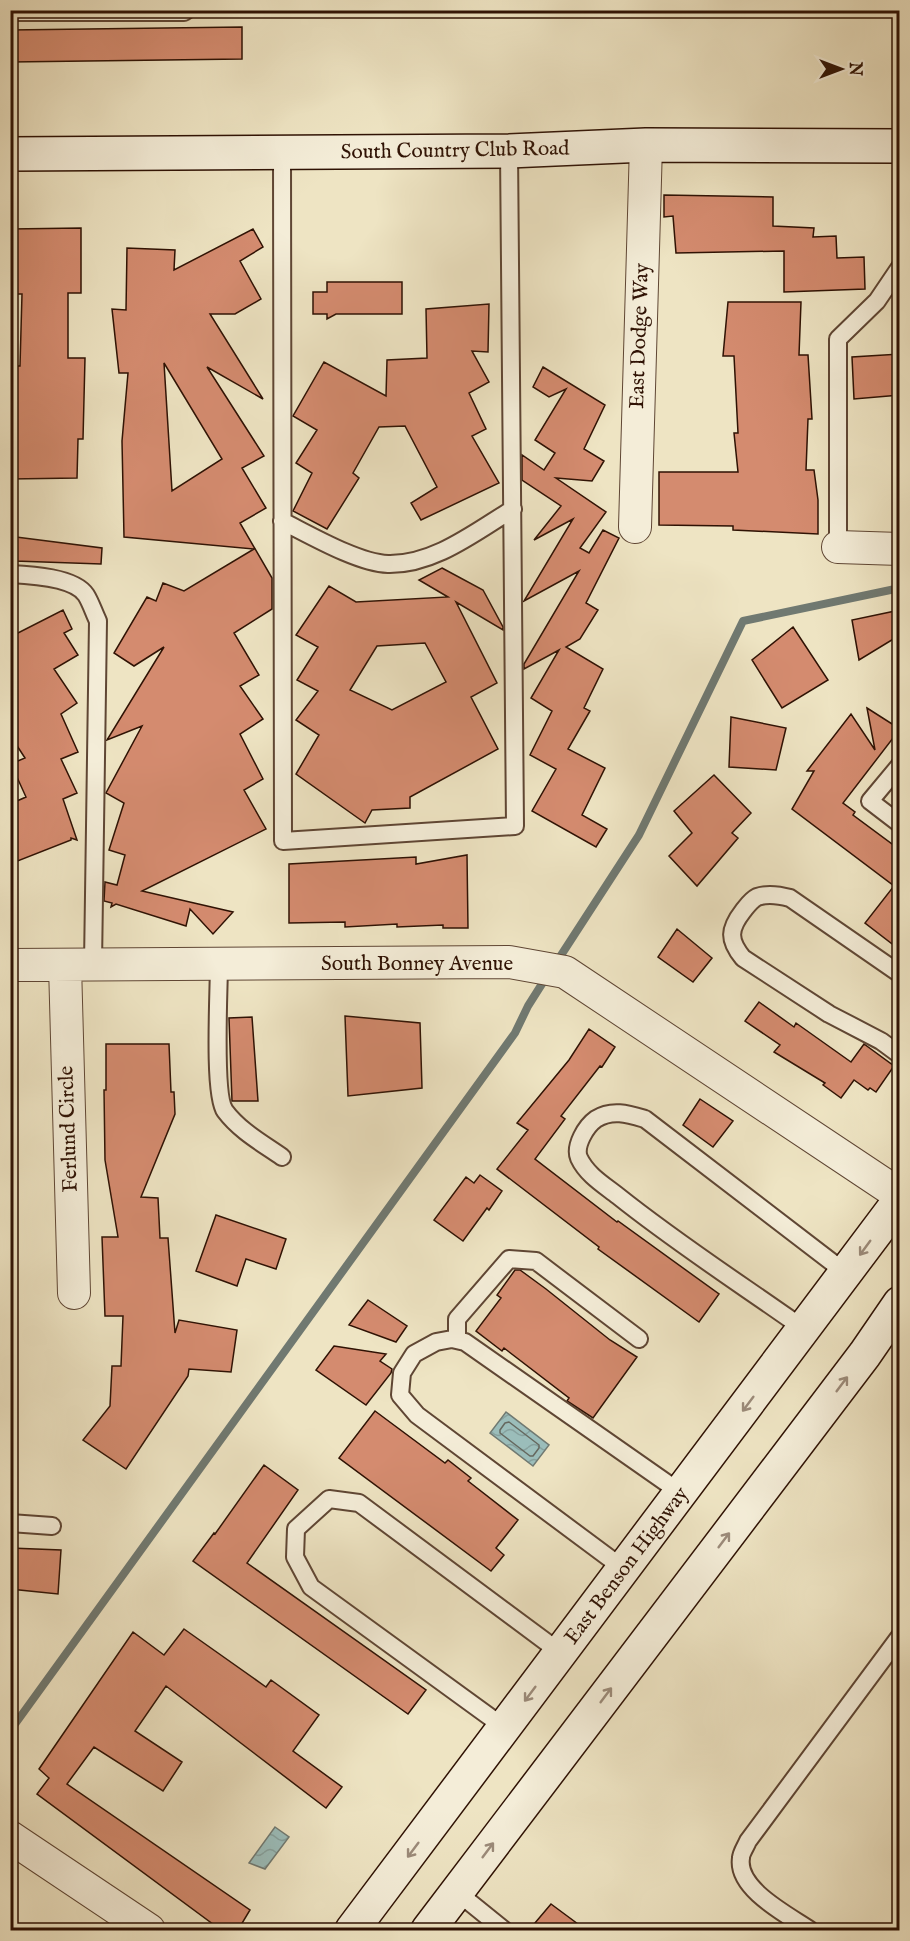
<svg xmlns="http://www.w3.org/2000/svg" width="910" height="1941" font-family="'IM FELL English',serif">
<defs>
<pattern id="water-waves" width="16" height="10" patternUnits="userSpaceOnUse" patternTransform="scale(1.5)"><rect width="16" height="10" fill="#9bbdba"/><path d="M0 5q4-4 8 0t8 0" fill="none" stroke="#86a19e"/></pattern>
</defs>
<rect width="100%" height="100%" fill="#eee4c3"/>
<filter id="stains"><feTurbulence type="fractalNoise" baseFrequency=".00333" numOctaves="4"/><feColorMatrix values="0 0 0 0 .2 0 0 0 0 .09 0 0 0 0 .02 0 0 0 .5 -.17"/></filter>
<radialGradient id="worn" r=".72"><stop offset=".6" stop-color="#630" stop-opacity="0"/><stop offset="1" stop-color="#630" stop-opacity=".3"/></radialGradient>
<path fill="url(#water-waves)" stroke="#707971" stroke-width="1.5" d="M506,1412L549,1445L533,1466L490,1433Z
M275,1827L289,1837L265,1869L249,1863Z"/>
<g fill="none" stroke-linecap="round" stroke-linejoin="round">
<path stroke="#65685f" stroke-width="1.5" d="M509,1422L539,1445V1448L533,1456H530L500,1433V1430L505,1423Z"/>
<path stroke="#707971" stroke-width="8" d="M556,963L639,835L743,621L900,588
M10,1731L515,1033L528,1006L547,976"/>
</g>
<path fill="#d48b6f" stroke="#2f1204" stroke-width="1.5" fill-rule="evenodd" d="M242,27V59L10,62V30Z
M664,195L773,197V226L814,228L813,237L836,236L837,258L864,257L865,289L784,292V251L676,253L673,216L664,217Z
M81,228V293H68V358H85L83,439H78L77,478L10,479V366H20L22,294H10V229Z
M253,229L263,247L240,261L261,299L235,314H210L263,399L207,367L264,456L242,468L266,508L240,523L272,578V609L234,633L259,675L240,686L263,719L240,734L263,779L244,790L266,829L142,891L233,912L213,934L190,909L186,926L116,904L111,907L112,903L104,901L105,882L117,885L125,855L109,850L124,803L106,793L142,726L107,740L164,647L134,666L114,653L147,597L156,601L163,583L184,591L254,549L124,537L122,441L128,373H119L112,309L126,310L127,248L175,250L174,270ZM164,363L222,459L172,491Z
M327,282H402V314H336L327,319V314H313V292H327Z
M728,302H801L799,355H808L812,419H808L806,470H814L818,500V534L733,530V526L659,525V472H738L734,433H738L734,356H723Z
M489,304L488,352L472,351L489,382L469,393L486,429L472,436L499,483L421,520L411,503L437,487L405,426L379,427L353,473L359,478L327,529L293,511L312,473L296,463L317,430L293,416L324,362L386,396L387,360L427,358L426,309Z
M900,354V395L854,399L852,357Z
M543,367L605,405L584,449L604,461L592,481L556,478L606,512L580,548L589,553L603,530L619,538L586,603L598,610L580,639L566,647L603,669L584,708L590,711L568,749L605,768L582,815L607,829L596,847L532,811L556,769L530,755L552,711L531,698L559,650L524,669V664L579,571L524,601L573,519L534,540L561,506L522,480V455L544,470L555,453L535,440L566,389L549,397L533,387Z
M16,537L102,548L101,564L15,561Z
M442,568L483,590L503,627V630L456,602L497,683L471,697L498,749L410,797V808L372,810L365,823L296,774L319,735L296,720L318,691L297,680L318,647L296,635L329,586L356,602L448,597L419,580ZM425,643L446,682L392,710L350,690L377,646Z
M63,610L72,629L64,633L78,655L54,669L77,703L61,714L78,752L61,759L77,793L63,799L77,840L71,838V840L10,864V804L26,797L11,764L25,758L10,735V637Z
M900,610V635L859,660L852,620Z
M793,627L828,680L782,708L752,660Z
M867,708L900,729L843,803L855,812L853,815L900,850V950L865,923L894,886L792,809L814,771H807L851,714L875,750Z
M731,717L786,728L776,770L729,767Z
M714,775L751,813L732,833L738,838L697,886L669,856L692,833L674,811Z
M467,855L468,928H443V925L397,927V924L345,927V922L289,923V864L416,857V864Z
M677,929L712,958L693,982L658,957Z
M759,1002L794,1027L796,1023L851,1062L864,1044L894,1066L876,1092L870,1088L868,1090L854,1080L841,1098L823,1085L825,1083L774,1052L780,1045L745,1021Z
M345,1016L420,1023L422,1088L348,1096Z
M252,1017L258,1101H232L229,1018Z
M589,1029L615,1047L602,1067L600,1066L561,1116L565,1119L535,1159L617,1222L618,1221L719,1294L699,1322L598,1249L599,1247L497,1169L528,1130L517,1123L569,1060Z
M106,1044H169L171,1092H174L175,1114L141,1197L158,1198L160,1238H168L175,1333L179,1320L237,1330L231,1372L189,1369L188,1376L126,1469L83,1440L110,1406L112,1366H121L123,1316H105L102,1237H118L105,1160L104,1090H106Z
M700,1099L733,1121L713,1147L683,1125Z
M480,1175L502,1191L489,1210L487,1208L463,1241L434,1220L466,1177L474,1183Z
M216,1215L286,1239L276,1269L246,1259L237,1286L196,1271Z
M515,1270H520L546,1289L610,1340L637,1357L593,1418L567,1401L569,1398L504,1348L502,1351L476,1331L501,1298L497,1295Z
M368,1300L407,1326L396,1342L349,1325Z
M334,1346L386,1354L380,1361L392,1369L391,1373L366,1405L316,1370Z
M375,1411L445,1463L448,1460L471,1478L468,1481L518,1520L496,1548L504,1555L491,1571L339,1458Z
M264,1465L298,1490L247,1563L426,1690L408,1714L193,1561L214,1533L215,1534Z
M10,1548L61,1550L58,1594L10,1589Z
M184,1629L266,1687L271,1680L319,1715L293,1751L342,1787L326,1808L166,1686L135,1731L182,1762L163,1791L94,1747L67,1784L250,1910L238,1930H221L37,1794L49,1778L39,1769L133,1632L164,1655Z
M551,1904L586,1930H529Z"/>
<g fill="none" stroke-linecap="round" stroke-linejoin="round">
<g stroke="#5f4634" stroke-width="20">
<path id="lane" d="M10,12H184L187,10
M282,154L283,841L515,826L509,151
M282,521C310,535 358,563 388,564C434,565 475,532 513,509
M838,547V339L877,301L900,267
M10,574C30,575 74,577 86,595C91,603 94,613 98,621L93,964
M900,765L870,801L900,824
M219,964C219,989 213,1095 225,1111C240,1131 262,1143 282,1157
M900,974L790,898C779,895 768,893 757,897C751,900 747,906 743,911C729,929 728,940 743,958L829,1014L881,1041L900,1055
M804,1329C742,1285 678,1244 618,1196C604,1185 587,1175 579,1158C574,1146 586,1126 596,1119C612,1109 628,1114 645,1119L846,1273
M457,1340V1319L509,1259L536,1261L639,1339
M10,1523L52,1526
M624,1569L417,1415L400,1395L402,1373L414,1354L436,1342L452,1339L465,1342L681,1493
M505,1728L311,1587L295,1557L296,1529L329,1499L359,1503L561,1653
M457,1892L504,1930
M810,1930C788,1915 736,1889 741,1858C741,1853 746,1846 748,1841L900,1636"/>
</g>
<g stroke="#5f4634" stroke-width="34">
<path id="street" d="M635,527L646,145
M838,547L900,549
M10,965L509,962L565,972L900,1195
M65,965L74,1293
M10,1837L149,1930"/>
</g>
<g stroke="#2f1204" stroke-width="36">
<path id="secondary" d="M10,154L509,151L646,145L900,146
M352,1930L900,1200
M428,1930L865,1354L900,1303"/>
</g>
<use href="#lane" stroke="#f4edd8" stroke-width="16"/>
<use href="#street" stroke="#f4edd8" stroke-width="32"/>
<use href="#secondary" stroke="#f4edd8" stroke-width="33"/>
</g>
<defs><path id="oneway-shaft" d="M-6 0H5M1.5-3L5.5 0L1.5 3" fill="none" stroke-width="1.6" stroke-linecap="round" stroke-linejoin="round" transform="scale(1.5)"/></defs>
<g stroke="#9b8a79">
<use href="#oneway-shaft" transform="translate(865 1248) rotate(126)"/>
<use href="#oneway-shaft" transform="translate(842 1384) rotate(-53)"/>
<use href="#oneway-shaft" transform="translate(748 1404) rotate(127)"/>
<use href="#oneway-shaft" transform="translate(724 1540) rotate(-53)"/>
<use href="#oneway-shaft" transform="translate(530 1694) rotate(127)"/>
<use href="#oneway-shaft" transform="translate(606 1695) rotate(-53)"/>
<use href="#oneway-shaft" transform="translate(413 1850) rotate(127)"/>
<use href="#oneway-shaft" transform="translate(488 1850) rotate(-53)"/>
</g>
<g text-anchor="middle" dominant-baseline="central" stroke-width="4.5" stroke-linejoin="round" paint-order="stroke">
<g font-size="21" fill="#2f1204" stroke="#f4edd8">
<text transform="translate(455 151) rotate(-1)">South Country Club Road</text>
<text transform="translate(640 336) rotate(-88)">East Dodge Way</text>
<text x="417" y="964">South Bonney Avenue</text>
<text transform="translate(69 1129) rotate(-92)">Ferlund Circle</text>
<text transform="translate(627 1566) rotate(-53)">East Benson Highway</text>
</g>
</g>
<rect width="910" height="1941" fill="none" stroke="#eee4c3" stroke-width="36"/>
<rect x="12" y="12" width="886" height="1917" fill="none" stroke="#2f1204" stroke-width="3"/>
<rect x="18" y="18" width="874" height="1905" fill="none" stroke="#2f1204" stroke-width="1.5"/>
<g transform="translate(841 69) rotate(90)" stroke="#f4edd8" stroke-width="4.5" paint-order="stroke">
<path d="M0-4.5L10 22L0 15L-10 22Z" fill="#2f1204"/>
<text y="-9" font-size="16" font-weight="bold" text-anchor="middle" fill="#2f1204">N</text>
</g>
<rect width="100%" height="100%" filter="url(#stains)"/>
<rect width="100%" height="100%" fill="url(#worn)"/>
</svg>
